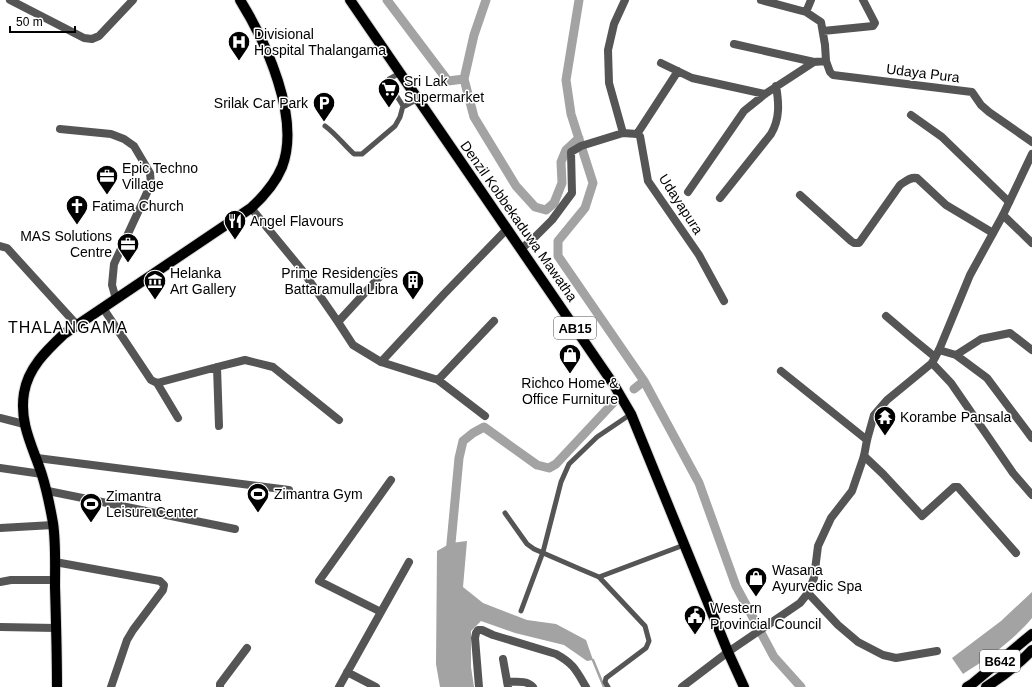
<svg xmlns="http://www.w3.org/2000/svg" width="1032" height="687" font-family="Helvetica,sans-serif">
<rect width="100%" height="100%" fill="#fff"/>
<path fill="#a3a3a3" d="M467,541L463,587L483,603L527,620L556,624L586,640L593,660L587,661L564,645L515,633L481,621L471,631V667L474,687H440L436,664L437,551L451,543Z
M1032,592V618C1013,641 988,658 963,674L952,658L1001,621Z"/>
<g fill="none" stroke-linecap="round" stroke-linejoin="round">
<path stroke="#a3a3a3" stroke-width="2.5" d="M593,660L604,687"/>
<path stroke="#a3a3a3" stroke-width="9" d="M387,0L448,81L464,79
M486,0L474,35L464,79L474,117L516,186L535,207L546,210L554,203L562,183L561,162L566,150L579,138
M579,0L566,80L571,114L593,183L585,208L558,241V256L644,381L699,483L736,586L774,657L801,687
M634,389L644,381
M450,554L459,458L463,441L473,433L484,427L537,465L549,468L556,464L613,403"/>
<g stroke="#dbdbdb" stroke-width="12">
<path id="primary" d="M350,0L614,385L631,414L728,652L744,687
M57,687C57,654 56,620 55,587C55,566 56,543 53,523C50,506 47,491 42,475C33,447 19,424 24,393C28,368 46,351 64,334L251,208C264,196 275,184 282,167C301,118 266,42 240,0
M967,687L972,684L1032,634
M986,687C1003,676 1019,664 1032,650"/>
</g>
<path stroke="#555" stroke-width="5" d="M400,73L389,79L388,82L403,106H405L418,99
M325,126C336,134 344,145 354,154H362L395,126L400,117L403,106
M505,513L527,544L534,549L580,569L599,577L645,626L649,641L646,648L606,678L605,682L608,687
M599,577L684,545
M521,611L543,552L561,482L569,464L597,437L631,414"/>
<path stroke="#555" stroke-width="8" d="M10,0L84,38L92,39L99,36L133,0
M806,12L811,0
M823,31L873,26L875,23L863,0
M734,44L814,62
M826,61L830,72L833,75L972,92L981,105L989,112L1032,142
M661,63L692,78L765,94
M911,115L942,137L1009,202
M60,129L111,134L124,139L134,146L150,173L151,184L114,264L112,285L116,299
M623,133L609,83L608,50L614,24L625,0
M637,134L678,71
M688,192L744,111L765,94L814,62L826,61L825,45L821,22L806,12L761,0
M800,195L851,241L854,243H859L900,185C906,181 910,177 917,178L946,205L993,233
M720,198L771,134C780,119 779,103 776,86
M251,208L302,270L338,322L353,345L381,362L438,380L485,416
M1003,215L1032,243
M0,246L7,248L77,325
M521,249L534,238L552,220L572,193L571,152L581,146L623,133L637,134L640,136L648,181L699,255L724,301
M103,308L151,380L157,383L217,367L245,360L273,367L339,420
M886,316L913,339L935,357
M338,322L384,272
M939,350L956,355L987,378L1032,438
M956,355L981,339L1010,333L1032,350
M381,362L444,294L507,229
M932,363L951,383L1013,473L1032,495
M217,367L219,426
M781,371L867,440
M438,380L494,321
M157,383L178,418
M0,418L24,424
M864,456L883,474L922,516L954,487H958L1016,553
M37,458L289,490
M0,468L42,474
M48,491L235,529
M0,528L53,525
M55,562L160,581L164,585L163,590L133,630L127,640L111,687
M0,582L11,580H55
M808,593L838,625L858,642L883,655L896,658L937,651
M381,612L319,581L391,480
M0,627L56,628
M503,659L508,687
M347,672L376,687
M507,682C516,682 527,680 533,687
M220,687V684L247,648
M339,687L409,562
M479,687L475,638L476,633L478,630H482L493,635L556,654C574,664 576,670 586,687"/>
<path stroke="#555" stroke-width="8" d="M682,687L728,652L800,603L808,593L814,578L818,546L831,518L852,491L864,456L867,440L874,415L887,400L932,363L939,350L970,275L1003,215L1032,154"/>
<use href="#primary" stroke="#000" stroke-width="10"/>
</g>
<defs>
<g id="hospital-pin" transform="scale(1.15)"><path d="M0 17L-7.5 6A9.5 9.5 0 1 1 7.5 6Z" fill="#000" stroke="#fff"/><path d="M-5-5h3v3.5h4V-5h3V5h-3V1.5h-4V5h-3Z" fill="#fff"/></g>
<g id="supermarket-pin" transform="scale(1.15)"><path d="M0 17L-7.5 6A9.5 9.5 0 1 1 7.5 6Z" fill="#000" stroke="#fff"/><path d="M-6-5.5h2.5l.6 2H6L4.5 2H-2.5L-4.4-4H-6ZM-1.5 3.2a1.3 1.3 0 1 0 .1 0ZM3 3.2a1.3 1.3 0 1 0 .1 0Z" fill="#fff"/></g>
<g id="parking-pin" transform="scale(1.15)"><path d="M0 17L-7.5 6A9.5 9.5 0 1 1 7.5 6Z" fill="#000" stroke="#fff"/><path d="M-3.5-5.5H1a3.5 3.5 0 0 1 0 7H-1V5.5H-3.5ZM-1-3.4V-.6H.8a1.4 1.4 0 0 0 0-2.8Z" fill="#fff"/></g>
<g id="office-pin" transform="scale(1.15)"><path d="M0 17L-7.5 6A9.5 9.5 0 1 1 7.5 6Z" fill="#000" stroke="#fff"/><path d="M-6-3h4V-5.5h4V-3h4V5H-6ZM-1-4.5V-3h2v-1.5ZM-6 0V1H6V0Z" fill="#fff"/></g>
<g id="church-pin" transform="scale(1.15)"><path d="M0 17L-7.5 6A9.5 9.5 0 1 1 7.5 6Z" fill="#000" stroke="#fff"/><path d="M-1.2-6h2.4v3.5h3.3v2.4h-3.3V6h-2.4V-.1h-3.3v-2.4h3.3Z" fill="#fff"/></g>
<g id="restaurant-pin" transform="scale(1.15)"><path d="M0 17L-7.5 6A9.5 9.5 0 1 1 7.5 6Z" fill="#000" stroke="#fff"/><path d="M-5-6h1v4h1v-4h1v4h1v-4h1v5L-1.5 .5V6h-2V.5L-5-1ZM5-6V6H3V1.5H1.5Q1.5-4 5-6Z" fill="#fff"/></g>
<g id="museum-pin" transform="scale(1.15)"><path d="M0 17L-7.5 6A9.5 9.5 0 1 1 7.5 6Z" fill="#000" stroke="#fff"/><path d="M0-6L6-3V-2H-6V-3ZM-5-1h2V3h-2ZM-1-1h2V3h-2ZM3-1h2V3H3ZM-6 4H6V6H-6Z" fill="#fff"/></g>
<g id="building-pin" transform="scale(1.15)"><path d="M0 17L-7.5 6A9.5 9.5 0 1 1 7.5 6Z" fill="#000" stroke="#fff"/><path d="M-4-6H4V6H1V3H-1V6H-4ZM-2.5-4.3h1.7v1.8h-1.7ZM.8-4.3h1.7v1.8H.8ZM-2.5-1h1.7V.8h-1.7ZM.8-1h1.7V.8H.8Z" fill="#fff"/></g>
<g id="shop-pin" transform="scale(1.15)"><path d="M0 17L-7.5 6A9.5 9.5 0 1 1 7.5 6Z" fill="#000" stroke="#fff"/><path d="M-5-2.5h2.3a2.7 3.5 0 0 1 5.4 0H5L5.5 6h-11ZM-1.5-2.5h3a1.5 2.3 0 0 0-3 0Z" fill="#fff"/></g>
<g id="temple-pin" transform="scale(1.15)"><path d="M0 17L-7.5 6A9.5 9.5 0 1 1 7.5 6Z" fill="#000" stroke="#fff"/><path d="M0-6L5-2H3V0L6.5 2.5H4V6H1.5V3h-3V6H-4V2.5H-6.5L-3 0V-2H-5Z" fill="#fff"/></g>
<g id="stadium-pin" transform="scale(1.15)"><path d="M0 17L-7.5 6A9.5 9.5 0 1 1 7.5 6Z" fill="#000" stroke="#fff"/><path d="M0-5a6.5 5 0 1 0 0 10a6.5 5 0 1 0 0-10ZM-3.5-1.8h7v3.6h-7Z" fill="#fff"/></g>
<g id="civic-pin" transform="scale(1.15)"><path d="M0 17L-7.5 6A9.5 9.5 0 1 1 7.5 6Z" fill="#000" stroke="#fff"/><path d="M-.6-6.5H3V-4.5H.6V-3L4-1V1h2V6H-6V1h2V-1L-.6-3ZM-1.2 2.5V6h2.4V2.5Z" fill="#fff"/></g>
</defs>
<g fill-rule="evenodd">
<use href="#hospital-pin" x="239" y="42"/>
<use href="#supermarket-pin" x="389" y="89"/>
<use href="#parking-pin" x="324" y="103"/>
<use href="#office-pin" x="107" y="176"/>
<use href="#church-pin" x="77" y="206"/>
<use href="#restaurant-pin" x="235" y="221"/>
<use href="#office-pin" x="128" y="244"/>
<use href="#museum-pin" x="155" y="281"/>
<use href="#building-pin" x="413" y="281"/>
<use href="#shop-pin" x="570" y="355"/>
<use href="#temple-pin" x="885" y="417"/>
<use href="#stadium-pin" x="258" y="494"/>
<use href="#stadium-pin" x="91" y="504"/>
<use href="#shop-pin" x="756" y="578"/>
<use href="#civic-pin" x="695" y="616"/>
</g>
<g text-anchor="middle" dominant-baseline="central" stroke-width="3" stroke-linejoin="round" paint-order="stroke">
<g fill="#fff" stroke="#4c4c4c" stroke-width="1">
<rect x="554" y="317" width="42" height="22" rx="3"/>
<rect x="980" y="650" width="40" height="22" rx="3"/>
</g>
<g font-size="13" font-weight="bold" fill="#000">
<text x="575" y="328">AB15</text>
<text x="1000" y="661">B642</text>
</g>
<g font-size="14" fill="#000" stroke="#fff" text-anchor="start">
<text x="254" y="34">Divisional<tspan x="254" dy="16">Hospital Thalangama</tspan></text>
<text x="404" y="81">Sri Lak<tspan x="404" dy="16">Supermarket</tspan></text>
<text x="308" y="103" text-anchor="end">Srilak Car Park</text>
<text x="122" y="168">Epic Techno<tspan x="122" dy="16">Village</tspan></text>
<text x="92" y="206">Fatima Church</text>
<text x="250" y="221">Angel Flavours</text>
<text x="112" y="236" text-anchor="end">MAS Solutions<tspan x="112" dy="16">Centre</tspan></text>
<text x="170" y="273">Helanka<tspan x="170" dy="16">Art Gallery</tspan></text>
<text x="398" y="273" text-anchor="end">Prime Residencies<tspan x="398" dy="16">Battaramulla Libra</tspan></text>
<text x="570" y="383" text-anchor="middle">Richco Home &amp;<tspan x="570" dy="16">Office Furniture</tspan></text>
<text x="900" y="417">Korambe Pansala</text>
<text x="274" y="494">Zimantra Gym</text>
<text x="106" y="496">Zimantra<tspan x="106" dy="16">Leisure Center</tspan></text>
<text x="772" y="570">Wasana<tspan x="772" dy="16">Ayurvedic Spa</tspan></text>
<text x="710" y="608">Western<tspan x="710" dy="16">Provincial Council</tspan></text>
</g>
<g font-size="14" fill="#000" stroke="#fff">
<text transform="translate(923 73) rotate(7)">Udaya Pura</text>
<text transform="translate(681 204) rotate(57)">Udayapura</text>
<text transform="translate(519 221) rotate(55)">Denzil Kobbekaduwa Mawatha</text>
</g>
<g font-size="16" letter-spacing="1" fill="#000" stroke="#fff">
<text x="68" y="327">THALANGAMA</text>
</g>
</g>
<path d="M10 26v6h65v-6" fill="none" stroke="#000000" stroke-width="2"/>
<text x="16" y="26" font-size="12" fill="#000000" stroke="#ffffff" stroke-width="3" paint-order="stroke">50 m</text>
</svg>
